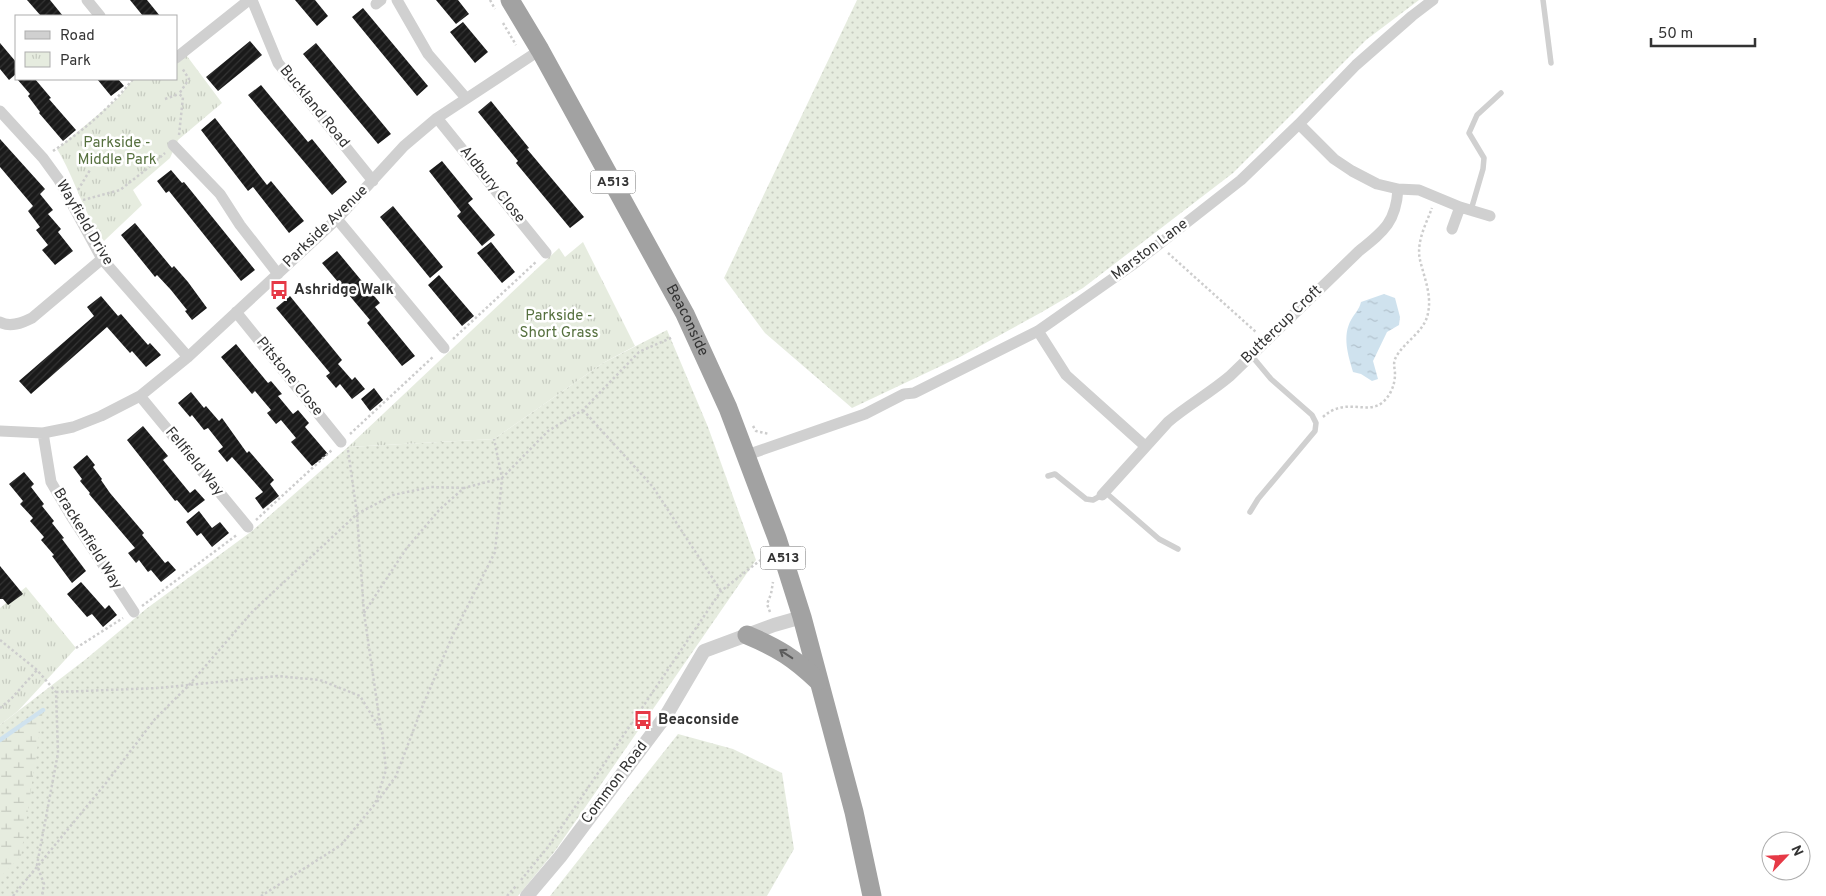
<svg xmlns="http://www.w3.org/2000/svg" width="1826" height="896" font-family="Overpass,sans-serif">
<defs>
<pattern id="grass-dots" width="8" height="8" patternUnits="userSpaceOnUse" patternTransform="scale(1.25)"><rect width="8" height="8" fill="#e6ecdf"/><path d="M2 2h.1M6 6h.1" fill="none" stroke="#c6cbc0" stroke-width="1.8" stroke-linecap="round"/></pattern>
<pattern id="wetland-marsh" width="20" height="14" patternUnits="userSpaceOnUse" patternTransform="scale(1.25)"><rect width="20" height="14" fill="#e6ecdf"/><path d="M1 5h8M5 5V1M11 12h8M15 12V8" fill="none" stroke="#c6cbc0"/></pattern>
<pattern id="park-tufts" width="24" height="20" patternUnits="userSpaceOnUse" patternTransform="scale(1.25)"><rect width="24" height="20" fill="#e6ecdf"/><path d="M3 7l-1-3M5 7V3M7 7l1-3M15 17l-1-3M17 17v-4M19 17l1-3" fill="none" stroke="#c6cbc0"/></pattern>
<pattern id="water-ripples" width="26" height="14" patternUnits="userSpaceOnUse" patternTransform="scale(1.25)"><rect width="26" height="14" fill="#cfe2ee"/><path d="M2 4q2-2 4 0t4 0M15 11q2-2 4 0t4 0" fill="none" stroke="#b2c2cd"/></pattern>
<pattern id="building-hatch" width="6" height="6" patternUnits="userSpaceOnUse" patternTransform="scale(1.25)"><rect width="6" height="6" fill="#1a1a1a"/><path d="M-1 1l2-2M0 6l6-6M5 7l2-2" fill="none" stroke="#333"/></pattern>
</defs>
<rect width="100%" height="100%" fill="#fff"/>
<path fill="url(#grass-dots)" d="M857,0H1419L1366,40L1233,173L1083,288L1042,312L960,357L852,408L765,333L724,278Z
M667,330L708,427L756,560L555,851L518,896H0V725L86,659L146,609L252,531L348,447L494,439L603,363Z
M678,734L733,749L782,773L794,849L767,896H550Z"/>
<path fill="url(#wetland-marsh)" d="M43,710L21,856L0,877V740Z"/>
<path fill="url(#park-tufts)" d="M184,52L222,103L178,140L170,158L133,190L142,205L104,241C83,213 75,178 57,149L118,98L133,79H176V58Z
M583,242L635,346L603,363L494,439L348,447L559,248L565,257Z
M26,587L76,648L18,711L0,725V608Z"/>
<path fill="url(#water-ripples)" d="M1384,294L1395,298L1400,317L1399,325L1387,332L1373,361L1378,379L1372,381L1361,374L1353,372C1348,355 1342,336 1351,320C1355,313 1359,310 1361,302Z"/>
<g fill="none" stroke-linecap="round" stroke-linejoin="round">
<path stroke="#cfe2ee" stroke-width="4.5" d="M0,740L43,710"/>
</g>
<path fill="url(#building-hatch)" d="M27,0H50L63,16H41Z
M130,0H147L160,16H143Z
M295,0H315L328,16L317,26Z
M436,0H458L469,14L456,24Z
M363,8L428,86L417,96L352,17Z
M463,22L488,52L475,63L450,32Z
M250,41L262,55L218,91L206,77Z
M0,43L16,62V74L9,80L0,69Z
M316,43L391,134L378,144L303,54Z
M17,79H35L51,98L49,99L76,130L63,141L39,113L40,112L28,96L30,94Z
M97,79H118L124,86L111,96Z
M261,85L308,142L312,139L347,182L332,195L248,95Z
M491,101L529,148L527,149L584,217L570,228L516,163L518,161L478,112Z
M215,118L267,185L271,181L304,221L289,233L253,187L248,191L201,130Z
M0,139L45,189L40,194L53,210L48,214L61,229L58,232L73,251L55,265L42,250L48,245L36,230L40,227L28,211L33,206L0,167Z
M442,161L473,199L468,203L495,235L482,246L457,216L461,212L429,171Z
M171,170L182,183L184,182L255,270L241,281L169,191L166,193L157,181Z
M393,206L443,267L430,278L380,217Z
M135,223L172,268L174,266L188,282L207,308L192,320L185,311L187,310L171,290L157,275L155,277L121,235Z
M491,242L515,272L502,283L477,253Z
M337,251L380,303L375,307L415,356L402,366L367,323L370,320L322,263Z
M439,275L474,316L462,326L428,285Z
M101,296L118,316L121,314L148,345L150,343L161,355L146,367L132,351L130,353L107,327L31,394L19,381L94,316L87,307Z
M290,296L342,360L338,364L352,380L355,377L365,389L352,399L340,384L336,388L326,376L330,373L276,308Z
M236,344L268,383L271,381L282,394L278,396L293,414L298,410L309,423L305,427L328,454L312,466L291,442L296,438L281,420L276,424L267,413L271,410L255,391L252,394L221,357Z
M374,388L383,400L370,411L361,399Z
M191,392L204,408L206,406L219,421L222,418L247,453L249,451L274,480L270,484L279,496L263,509L255,498L263,492L232,457L227,462L218,451L223,447L208,428L204,430L192,415L190,417L178,403Z
M143,426L168,456L163,460L190,493L195,489L205,500L188,513L177,500L175,501L127,440Z
M87,455L95,465L93,467L102,479L101,480L110,493L144,533L142,535L165,563L168,561L176,570L161,582L151,570L148,572L139,560L136,563L128,553L135,548L89,494L90,493L80,481L82,479L73,467Z
M24,472L34,484L31,487L44,504L42,506L54,521L52,523L64,538L62,539L86,571L72,583L52,556L54,555L41,540L44,537L30,521L33,518L20,504L23,501L9,484Z
M199,511L212,528L220,522L229,533L212,547L201,533L197,536L186,522Z
M0,566L23,594L8,605L3,599H0Z
M81,582L105,609L109,605L117,615L103,627L92,614L87,617L67,594Z"/>
<g fill="none" stroke-linecap="round" stroke-linejoin="round">
<path stroke="#cdcdcd" stroke-width="2.5" stroke-dasharray="2.5 2.5" stroke-linecap="butt" d="M490,0L495,9
M503,23L516,45
M165,99L179,94
M179,135L183,97L179,94L189,79L182,68
M53,151C83,131 111,107 133,79
M78,190L90,170
M83,200L120,190L148,168L165,153
M1168,253L1257,333
M453,339L537,261
M583,410L653,487L721,591
M1323,417C1346,396 1367,416 1383,402C1391,395 1395,384 1395,374C1395,369 1393,364 1395,359C1403,342 1425,332 1428,313C1432,295 1424,277 1420,260C1416,242 1426,224 1432,208
M753,426L756,431L769,434
M350,434L434,356
M348,450L357,514L364,613L381,730
M256,520L333,449
M142,606L238,534
M770,612L767,604L771,594L773,582
M364,613L406,549L440,509L464,488L502,478L548,431L583,410L639,352L673,337
M0,640L37,670L56,692L58,753L37,865L44,884L42,896
M76,648L123,618
M56,692L159,688L277,676L320,680L360,696L382,732L386,770L375,804L341,845L261,896
M0,708L11,699L37,670
M377,802L396,776L423,705L452,637L495,552L502,478L494,439
M521,880L548,847L721,591L767,555
M13,896L106,783L155,719L189,685L253,611L357,514L393,495L431,487L464,488
M507,896L516,886"/>
<path stroke="#d0d0d0" stroke-width="5.5" d="M1543,0L1551,63
M1471,210L1483,169L1484,158L1469,133L1477,115L1501,93
M1048,476L1055,474L1086,499L1093,500L1102,495
M1105,492L1159,539L1178,549
M1250,512L1258,499L1315,431L1316,423L1312,415L1271,379L1251,355"/>
<path stroke="#d0d0d0" stroke-width="11" d="M87,0L100,16
M252,0L278,63L373,181
M397,0L428,54L466,98
M376,4L381,0
M176,58L249,0
M0,111L43,158L59,180L102,259L188,357
M437,118L546,253
M1299,124L1334,159L1352,171L1377,184L1398,189L1419,190L1460,207L1490,216
M173,145L220,194L240,225L278,274
M337,219L444,348
M1452,229L1460,207
M236,312L341,442
M0,322C10,328 22,323 32,318L102,259
M1038,331L1066,375L1145,446
M140,396L248,527
M0,431L43,433L73,427L101,416L140,396L188,357L337,219L404,146L437,118L540,50
M43,433L51,482L71,516L134,612
M747,455L865,414L904,394L914,393L1038,331L1135,263L1241,180L1299,124L1356,65L1412,16L1433,0
M1102,495L1168,422C1188,405 1210,393 1230,376L1359,251C1384,231 1396,222 1398,189"/>
<path stroke="#d0d0d0" stroke-width="14" d="M527,896L560,857L667,714L704,651L774,625L802,617"/>
<g stroke="#a2a2a2" stroke-width="19">
<path id="s1" d="M510,0L540,50L685,314L728,408L777,538L802,617L854,812L872,896"/>
<path d="M747,635C778,648 794,658 818,681"/>
</g>
</g>
<defs><path id="oneway-shaft" d="M-6 0H5M1.5-3L5.5 0L1.5 3" fill="none" stroke-width="1.6" stroke-linecap="round" stroke-linejoin="round" transform="scale(1.25)"/></defs>
<use stroke="#5a5a5a" href="#oneway-shaft" transform="translate(786 654) rotate(-147)"/>
<defs>
<g id="bus-bare" transform="scale(1.5)"><path d="M-5-6H5V4H4V6H2V4H-2V6H-4V4H-5ZM-3.5-4V0h7V-4ZM-3.5 1.2v1.5H-2V1.2ZM2 1.2v1.5H3.5V1.2Z" fill="#e63946" stroke="#fff" stroke-width="2.5" paint-order="stroke"/></g>
</defs>
<g fill-rule="evenodd">
<use href="#bus-bare" x="279" y="290"/>
<use href="#bus-bare" x="643" y="720"/>
</g>
<g text-anchor="middle" dominant-baseline="central" stroke-width="5" stroke-linejoin="round" paint-order="stroke">
<g fill="#fff" stroke="#707070" stroke-width="1">
<rect x="590.5" y="170.5" width="45" height="23" rx="4"/>
<rect x="760.5" y="546.5" width="45" height="23" rx="4"/>
</g>
<g font-size="14" font-weight="bold" fill="#333">
<text x="613" y="182">A513</text>
<text x="783" y="558">A513</text>
</g>
<g font-size="15" fill="#333" stroke="#fff">
<text transform="translate(314 107) rotate(51)">Buckland Road</text>
<text transform="translate(492 185) rotate(51)">Aldbury Close</text>
<text transform="translate(84 223) rotate(59)">Wayfield Drive</text>
<text transform="translate(326 227) rotate(-44)">Parkside Avenue</text>
<text transform="translate(1150 250) rotate(-37)">Marston Lane</text>
<text stroke="none"><textPath href="#s1" startOffset="366">Beaconside</textPath></text>
<text transform="translate(1282 325) rotate(-44)">Buttercup Croft</text>
<text transform="translate(289 377) rotate(51)">Pitstone Close</text>
<text transform="translate(194 462) rotate(51)">Fellfield Way</text>
<text transform="translate(87 539) rotate(58)">Brackenfield Way</text>
<text transform="translate(615 783) rotate(-53)">Common Road</text>
</g>
<g font-size="15" fill="#56703f" stroke="#fff">
<text x="117" y="143">Parkside -<tspan x="117" dy="17">Middle Park</tspan></text>
<text x="559" y="316">Parkside -<tspan x="559" dy="17">Short Grass</tspan></text>
</g>
<g font-size="15" font-weight="bold" fill="#333" stroke="#fff" text-anchor="start">
<text x="294" y="290">Ashridge Walk</text>
<text x="658" y="720">Beaconside</text>
</g>
</g>
<rect x="15" y="15" width="162" height="65" fill="#ffffff" stroke="#adadad"/>
<rect x="25" y="31" width="25" height="8" fill="#d0d0d0" stroke="#adadad"/>
<text x="60" y="40" font-size="15" fill="#333333">Road</text>
<rect x="25" y="52" width="25" height="15" fill="url(#park-tufts)" stroke="#adadad"/>
<text x="60" y="65" font-size="15" fill="#333333">Park</text>
<g transform="translate(1786 856) rotate(65)"><circle r="24" fill="#ffffff" stroke="#adadad"/>
<path d="M0-4L9 19L0 12L-9 19Z" fill="#e63946"/>
<text y="-8" font-size="14" font-weight="bold" text-anchor="middle" fill="#333333">N</text>
</g>
<path d="M1651 38v8h104v-8" fill="none" stroke="#333333" stroke-width="2.5"/>
<text x="1658" y="38" font-size="15" fill="#333333" stroke="#ffffff" stroke-width="4" paint-order="stroke">50 m</text>
</svg>
